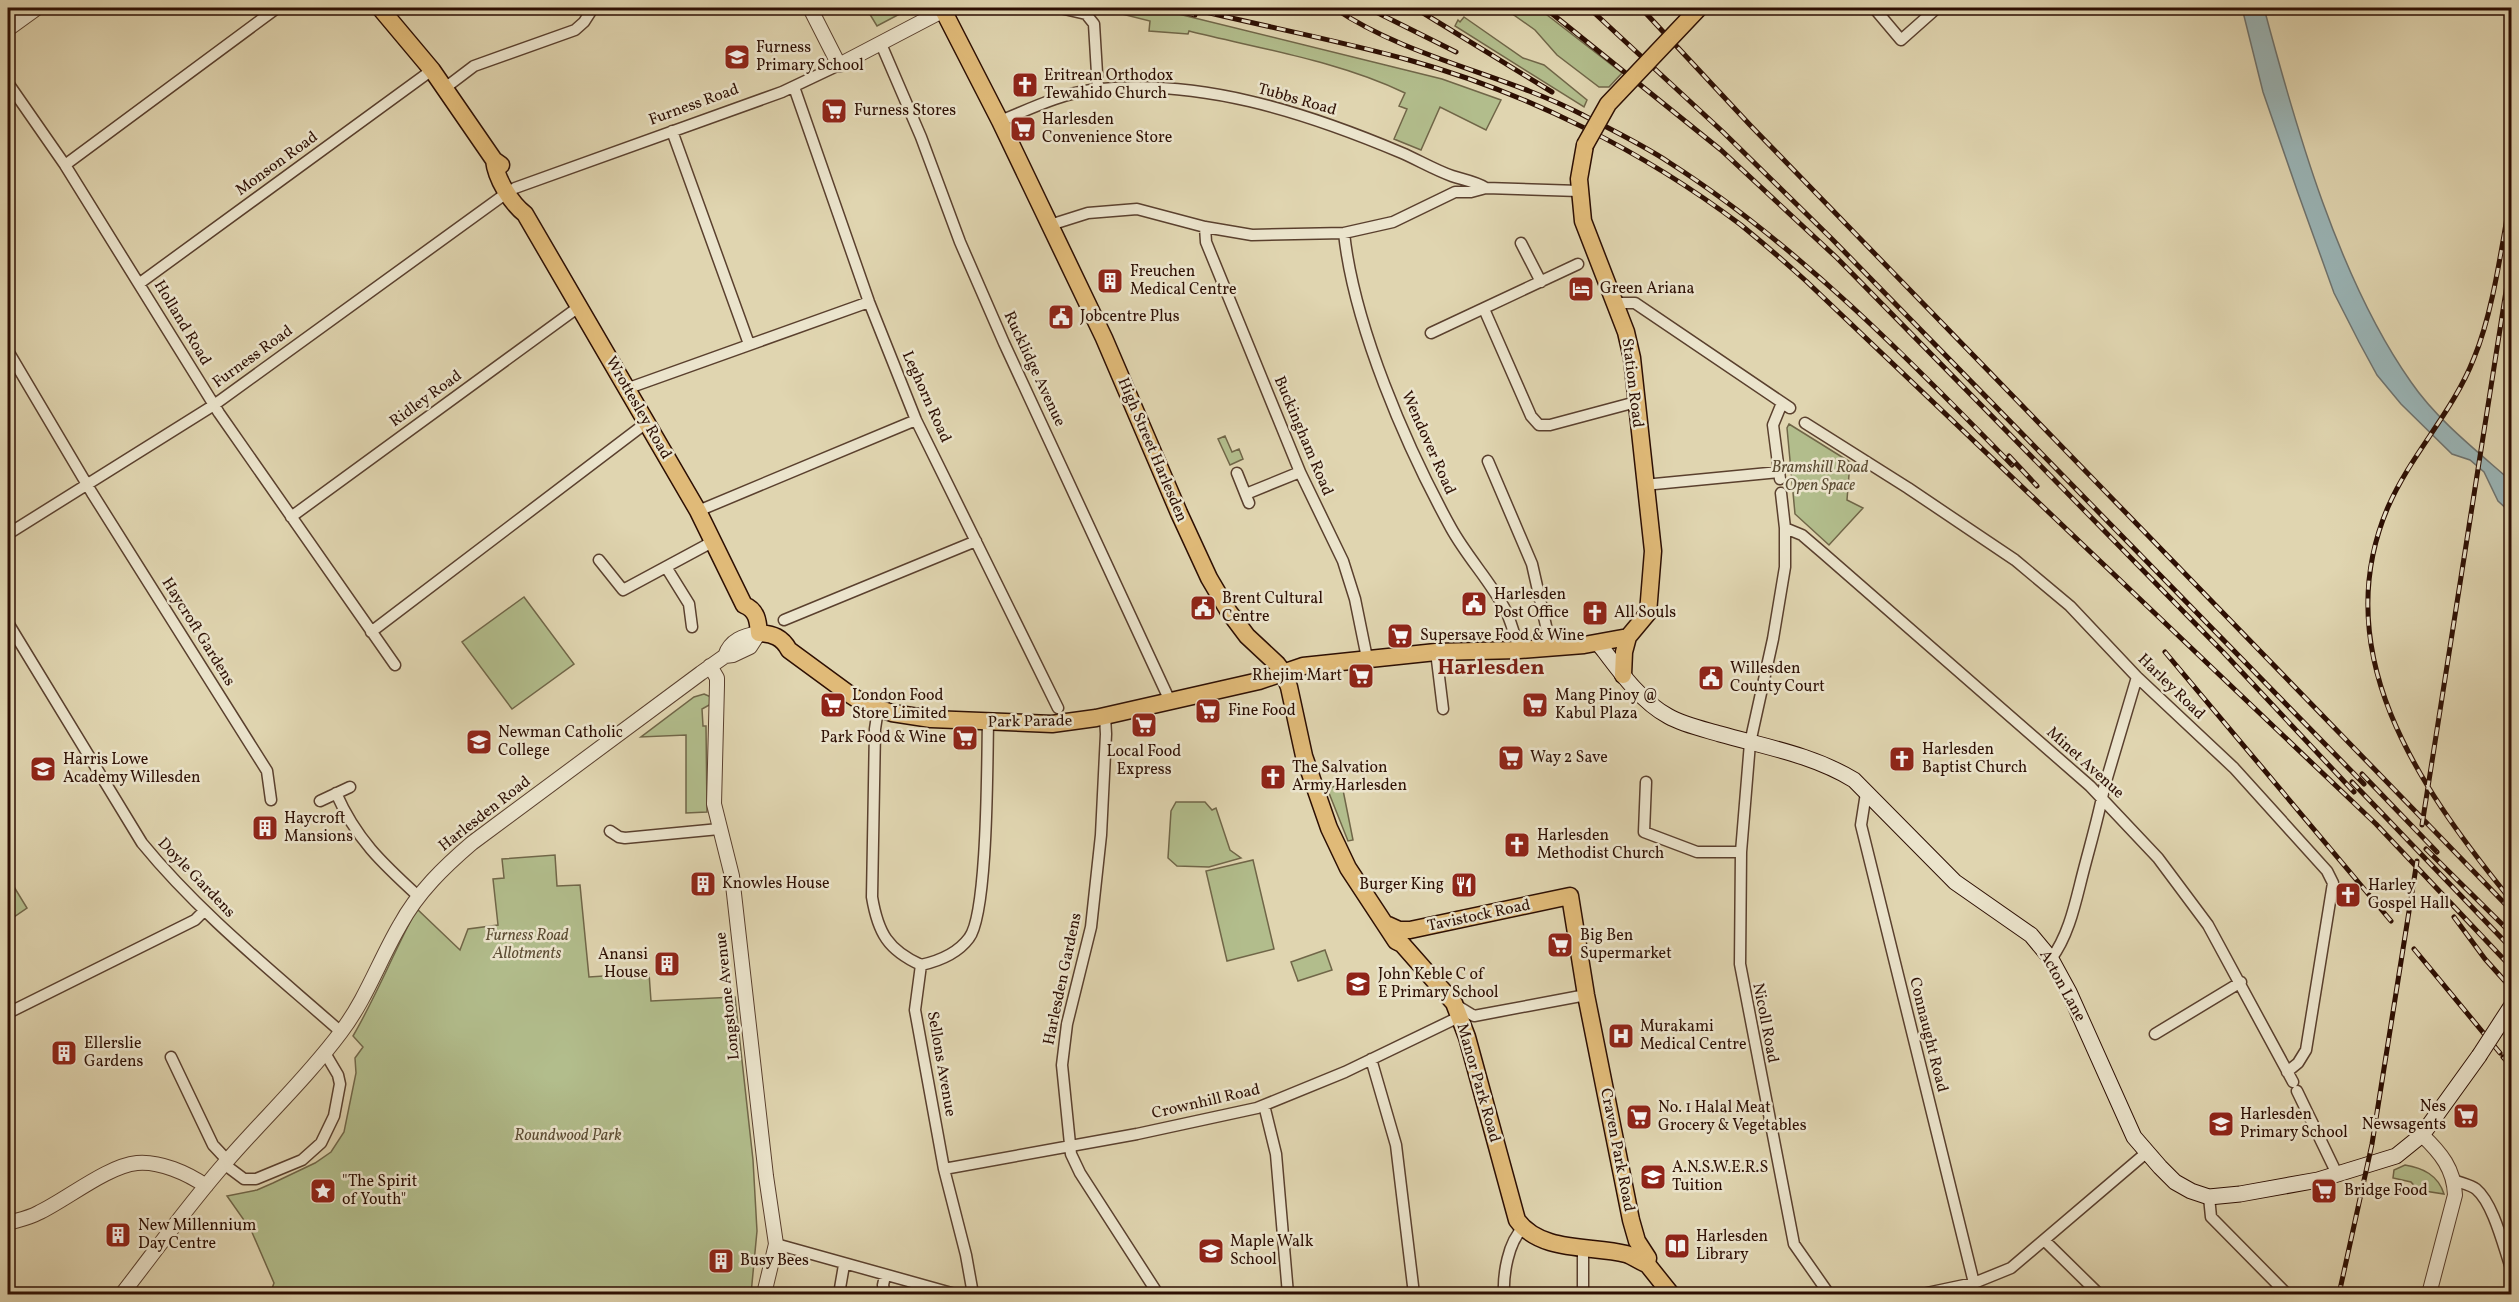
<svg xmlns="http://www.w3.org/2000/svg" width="2519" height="1302" font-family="Vollkorn,serif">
<rect width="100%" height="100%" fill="#e0d5b0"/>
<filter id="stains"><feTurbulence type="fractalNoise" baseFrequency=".00333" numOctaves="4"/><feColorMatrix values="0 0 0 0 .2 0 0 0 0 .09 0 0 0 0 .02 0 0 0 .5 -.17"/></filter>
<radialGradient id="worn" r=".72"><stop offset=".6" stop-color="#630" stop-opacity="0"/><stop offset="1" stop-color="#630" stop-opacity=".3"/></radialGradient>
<path fill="#b2bd8c" stroke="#706648" stroke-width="1.5" d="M866,8H911L877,26Z
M1098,8H1154L1442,79L1501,100L1486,130L1440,107L1421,150L1394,139L1407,109L1399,106L1405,93C1338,61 1261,49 1189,31L1188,34L1149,31L1150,21Z
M1504,8H1538L1622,73L1609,87H1599L1557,55L1535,30Z
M1464,17L1523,58L1544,65L1587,100L1584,107L1455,26L1458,20L1460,22Z
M1789,424L1850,462L1847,500L1863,508L1829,545L1795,514L1787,428Z
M1225,436L1232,452L1239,449L1243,459L1230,465L1218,439Z
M524,597L574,664L512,709L462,642Z
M704,694L711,697V704L702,709L703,726H706L707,812L686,813V735L641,737L694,697Z
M1342,785L1353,840L1348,841L1327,788Z
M1176,802H1205L1212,810L1216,808L1230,850L1241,858L1209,867L1177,866L1168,858L1171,811Z
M555,855L557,886L580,885L589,977L649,973L651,1001L735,997L753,1160L757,1231L751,1294H270L274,1283L251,1230L227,1196L257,1190L273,1183L315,1163L331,1152L344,1132L356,1073L355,1058L363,1047L353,1036C377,995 394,951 417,909L460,950L468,929L498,925L493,879L504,878L502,859Z
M1253,860L1274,949L1227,961L1206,871Z
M8,877L27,908L8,921Z
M1325,950L1332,970L1298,981L1291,962Z
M2405,1165C2423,1168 2438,1175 2444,1194L2418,1190L2411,1182L2393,1178L2394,1170Z"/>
<path fill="#9ab5b7" stroke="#6e736f" stroke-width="1.5" d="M2242,8H2264C2296,128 2339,280 2411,382C2437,420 2477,451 2511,481V513L2498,501L2484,472L2470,460L2452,454L2401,404L2377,375L2359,342L2334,293L2298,193L2263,92Z"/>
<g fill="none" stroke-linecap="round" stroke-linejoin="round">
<g stroke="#5a402e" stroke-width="13">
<path id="minor" d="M1060,8L1086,14L1094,24L1098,90
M1823,8H1825
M1874,8L1901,40L1937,8
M881,44L921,137L960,242L1004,343L1170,701
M8,83L65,165L219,413L395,665
M794,87L869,302L916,420L1058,708
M445,88L474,66L575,30L584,22L593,8
M1000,121C1030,109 1060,94 1091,90C1197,77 1305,112 1402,153C1418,160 1435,170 1452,176C1464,180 1474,181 1486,188L1579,191
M672,131L749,344
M65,165L277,8
M515,188L782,92L839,65
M1050,225L1088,213L1137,209L1205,227L1252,235L1344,233L1393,222L1455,192H1471L1486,188
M1205,227L1206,242L1300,472L1343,561L1355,599L1367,658
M1344,233C1354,326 1406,446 1451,528C1467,557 1491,582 1506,611C1512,624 1515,637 1519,650
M1521,243L1541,282
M140,283L432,70
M1616,303H1635L1790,408
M1484,309L1531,416L1539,425H1550L1636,402
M1431,333L1578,264
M8,351L92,493L267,771L271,800
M626,389L869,302
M1805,423L1908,488L2015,560L2070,606L2137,677L2234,768L2327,871L2333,883L2306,1050L2298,1063L2287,1072
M1488,461L1532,564L1551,648
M1237,473L1249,503
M1780,479L1773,425L1782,403
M1644,485L1779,472
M1781,493L1785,528V567L1773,639L1750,743L1741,852L1740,964L1794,1244L1829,1294
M1246,494L1300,472
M698,511L916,420
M291,517L580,306
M1785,528L1802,535L1823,553L2090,786L2158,858L2208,925L2293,1082
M8,534L214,405L508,192
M599,560L623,590L714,541
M666,567L689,604L692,627
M784,620L976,541
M8,623L142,843C200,914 272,971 341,1032
M371,632L646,423
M1436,652L1443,709
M878,709L875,729L872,897C878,933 888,950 921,965
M1105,716L1106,734L1101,835L1091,927L1067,1024L1062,1065L1071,1154L1080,1173L1158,1294
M1646,782L1644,832L1697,852H1741
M336,793C356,839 382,863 418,896
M1866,793L1861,825L1974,1283
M320,801L350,787
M610,831L619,837L625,838L719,829
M2051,959C2070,934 2076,899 2084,869C2091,842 2099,815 2104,788L2137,677
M921,965L915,1010L944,1169L966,1255L973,1294
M921,965C939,961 958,953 969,938C988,914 987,761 988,723
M1456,1005L1474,1016L1586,995
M8,1013L195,920L204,911
M2155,1034L2241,982
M171,1057L213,1145L227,1160
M1371,1059L1396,1145L1414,1294
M2297,1091L2337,1174
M1264,1105L1276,1154L1288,1294
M224,1164L244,1179H256L302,1160L321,1143L334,1116L340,1084L338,1075L325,1053
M944,1169L1137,1134L1257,1108L1345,1072L1459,1017
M2454,1180C2461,1183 2471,1185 2476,1189C2494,1204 2504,1249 2512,1271
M2209,1197L2211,1217L2287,1294
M2044,1240L2099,1294
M776,1244L955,1294
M885,1276L883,1285L885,1294
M839,1294L844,1265
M1504,1294C1503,1275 1508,1242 1523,1228
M1583,1294V1249
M1922,1294L1974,1283L2011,1268L2146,1153"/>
</g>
<g stroke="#5a402e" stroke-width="16">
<path id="tertiary" d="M810,8L839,65L944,10
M8,29L37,8
M725,656C730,640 743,636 759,633
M710,666L717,678V685L714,804L732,876L766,1176L776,1244L764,1294
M2422,1135C2441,1153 2454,1169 2455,1195L2429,1294
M8,1223C18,1220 29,1218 38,1213C66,1200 107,1166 137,1163C160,1161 187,1173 206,1186
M122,1294C156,1250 189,1204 226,1162C264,1118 306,1079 341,1032C366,999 379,961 400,925C418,892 444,867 472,843L701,673L725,656L733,655L750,647L759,633"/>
</g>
<g stroke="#2d0f03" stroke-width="17">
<path id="secondary" d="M1599,644C1618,669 1640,701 1668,716C1684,725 1703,729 1720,734C1766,747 1813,755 1854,780L1955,882L2031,935L2051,959L2069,992L2134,1137L2160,1167L2175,1182L2191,1191L2209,1197L2240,1194L2318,1180L2396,1156L2422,1135L2479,1056"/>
</g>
<g stroke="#2d0f03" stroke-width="19">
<path id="primary" d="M380,8L432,70L494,160L501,165
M942,8L1000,121L1104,338L1179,513L1209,578L1229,612L1247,636L1277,664L1283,672L1289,687L1304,756L1329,828L1348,868L1396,941L1402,944L1454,1003L1467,1037L1517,1220C1541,1253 1592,1245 1626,1254C1633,1256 1640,1262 1647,1264
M494,160C496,179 511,203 525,214L698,511L744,605C757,610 758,621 759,633
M759,633C773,634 782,637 789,650L849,694L863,703L892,713L931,719L1052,724L1096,718L1259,681L1303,666L1436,652L1519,650L1584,645L1628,637L1648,613L1653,551L1632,358L1626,332L1583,221L1579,179L1585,145
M1623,675L1624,652L1628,637
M1388,925L1399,930H1410L1570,896L1586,995L1631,1220L1637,1241L1648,1258L1647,1264L1671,1294"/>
</g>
<use href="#minor" stroke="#ebe4cc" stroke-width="10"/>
<use href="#tertiary" stroke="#ebe4cc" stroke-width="14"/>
<use href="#secondary" stroke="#ebe4cc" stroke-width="15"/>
<use href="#primary" stroke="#e0ba78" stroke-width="16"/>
<g stroke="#2d0f03" stroke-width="5">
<path id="rail" d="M1168,8L1195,15
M1189,8C1262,26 1337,40 1409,60C1528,93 1643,151 1741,225C1763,243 1785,262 1806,281L2376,824L2512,968
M1334,8C1410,59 1502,73 1583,115C1612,130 1643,145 1670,163C1795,243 1909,359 2012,465
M1368,8L1456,52
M1415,8L1552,92
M1545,8L1721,150L1837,258L2224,653L2354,792
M1589,8L1723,132L1832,239L2364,784
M1641,8L1750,125L2512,911
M2009,456L2037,486
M2165,652L2391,921
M2362,774L2437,852
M2352,782L2512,949
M2422,825L2512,253
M2426,849L2512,934
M2506,894C2418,785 2326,652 2388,507C2411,454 2453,412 2474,358C2494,310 2502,242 2512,190
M2454,917L2485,959L2512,989
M2414,949L2500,1053
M2503,1057L2512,1067
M2339,1294L2372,1144L2417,861"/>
</g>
<use href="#rail" stroke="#ebe4cc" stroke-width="3" stroke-dasharray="9" stroke-linecap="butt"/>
<g stroke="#2d0f03" stroke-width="17" stroke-linecap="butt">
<path id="secondary-bridge" d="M2479,1056L2512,1005"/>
</g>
<g stroke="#2d0f03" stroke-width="19" stroke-linecap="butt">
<path id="primary-bridge" d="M1585,145L1608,104L1699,8"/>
</g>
<use href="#secondary-bridge" stroke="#ebe4cc" stroke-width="15"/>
<use href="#primary-bridge" stroke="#e0ba78" stroke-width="16"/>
</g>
<defs>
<g id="school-square" transform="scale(1.35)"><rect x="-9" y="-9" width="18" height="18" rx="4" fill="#8f2418" stroke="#ebe4cc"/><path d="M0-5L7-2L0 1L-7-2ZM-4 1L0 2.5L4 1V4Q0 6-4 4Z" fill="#fff"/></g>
<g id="church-square" transform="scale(1.35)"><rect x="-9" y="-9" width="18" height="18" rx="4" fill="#8f2418" stroke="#ebe4cc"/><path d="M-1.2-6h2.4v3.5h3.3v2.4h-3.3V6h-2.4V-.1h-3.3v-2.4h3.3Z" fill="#fff"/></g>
<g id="supermarket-square" transform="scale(1.35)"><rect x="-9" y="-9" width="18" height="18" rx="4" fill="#8f2418" stroke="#ebe4cc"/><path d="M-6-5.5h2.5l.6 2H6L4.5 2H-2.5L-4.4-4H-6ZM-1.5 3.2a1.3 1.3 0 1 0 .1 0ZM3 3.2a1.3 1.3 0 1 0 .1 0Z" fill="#fff"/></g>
<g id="building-square" transform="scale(1.35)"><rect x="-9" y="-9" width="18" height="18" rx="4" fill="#8f2418" stroke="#ebe4cc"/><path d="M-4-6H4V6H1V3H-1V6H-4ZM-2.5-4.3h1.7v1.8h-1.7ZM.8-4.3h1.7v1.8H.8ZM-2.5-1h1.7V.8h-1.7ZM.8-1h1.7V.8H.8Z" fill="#fff"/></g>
<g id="hotel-square" transform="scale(1.35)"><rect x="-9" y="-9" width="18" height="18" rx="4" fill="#8f2418" stroke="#ebe4cc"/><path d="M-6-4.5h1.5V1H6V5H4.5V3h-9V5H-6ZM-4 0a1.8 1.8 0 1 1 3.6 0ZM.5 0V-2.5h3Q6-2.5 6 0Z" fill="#fff"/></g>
<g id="civic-square" transform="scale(1.35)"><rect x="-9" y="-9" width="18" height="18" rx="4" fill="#8f2418" stroke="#ebe4cc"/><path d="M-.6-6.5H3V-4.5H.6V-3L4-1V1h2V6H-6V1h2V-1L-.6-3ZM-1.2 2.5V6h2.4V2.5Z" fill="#fff"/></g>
<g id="restaurant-square" transform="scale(1.35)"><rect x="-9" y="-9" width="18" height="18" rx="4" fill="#8f2418" stroke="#ebe4cc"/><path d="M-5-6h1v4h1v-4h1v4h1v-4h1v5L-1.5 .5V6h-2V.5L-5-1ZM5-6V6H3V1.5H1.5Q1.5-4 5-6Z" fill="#fff"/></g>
<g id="hospital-square" transform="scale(1.35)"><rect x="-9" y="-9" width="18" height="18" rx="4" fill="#8f2418" stroke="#ebe4cc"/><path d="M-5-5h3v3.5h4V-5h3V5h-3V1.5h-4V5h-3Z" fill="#fff"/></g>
<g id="university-square" transform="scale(1.35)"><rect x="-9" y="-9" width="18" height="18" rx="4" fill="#8f2418" stroke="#ebe4cc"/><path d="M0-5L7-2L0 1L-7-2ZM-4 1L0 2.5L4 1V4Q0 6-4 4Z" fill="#fff"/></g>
<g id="sight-square" transform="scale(1.35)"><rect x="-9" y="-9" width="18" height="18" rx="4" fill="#8f2418" stroke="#ebe4cc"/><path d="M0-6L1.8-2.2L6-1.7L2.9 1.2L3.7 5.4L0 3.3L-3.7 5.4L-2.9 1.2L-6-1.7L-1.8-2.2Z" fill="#fff"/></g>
<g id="library-square" transform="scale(1.35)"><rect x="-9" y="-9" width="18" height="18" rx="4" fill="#8f2418" stroke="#ebe4cc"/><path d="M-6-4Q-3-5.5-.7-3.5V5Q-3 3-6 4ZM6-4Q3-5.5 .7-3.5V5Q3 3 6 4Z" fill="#fff"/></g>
</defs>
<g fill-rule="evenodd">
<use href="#school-square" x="737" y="57"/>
<use href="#church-square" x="1025" y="85"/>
<use href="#supermarket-square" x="834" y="111"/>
<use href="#supermarket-square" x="1023" y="129"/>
<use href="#building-square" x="1110" y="281"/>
<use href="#hotel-square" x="1581" y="289"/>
<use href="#civic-square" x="1061" y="317"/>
<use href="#civic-square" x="1474" y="604"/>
<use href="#civic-square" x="1203" y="608"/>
<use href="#church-square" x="1595" y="613"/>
<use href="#supermarket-square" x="1400" y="636"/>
<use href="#supermarket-square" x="1361" y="676"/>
<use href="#civic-square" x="1711" y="678"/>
<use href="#supermarket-square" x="833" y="705"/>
<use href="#supermarket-square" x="1535" y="705"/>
<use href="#supermarket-square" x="1208" y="711"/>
<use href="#supermarket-square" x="1144" y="725"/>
<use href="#supermarket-square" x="965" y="738"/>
<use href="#school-square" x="479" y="742"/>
<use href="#supermarket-square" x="1511" y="758"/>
<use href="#church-square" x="1902" y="759"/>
<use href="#school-square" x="43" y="769"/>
<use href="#church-square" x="1273" y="777"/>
<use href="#building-square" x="265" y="828"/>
<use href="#church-square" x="1517" y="845"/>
<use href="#building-square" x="703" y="884"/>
<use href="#restaurant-square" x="1464" y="885"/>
<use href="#church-square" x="2348" y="895"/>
<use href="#supermarket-square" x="1560" y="945"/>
<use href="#building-square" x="667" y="964"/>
<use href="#school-square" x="1358" y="984"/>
<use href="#hospital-square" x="1621" y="1036"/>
<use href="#building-square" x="64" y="1053"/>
<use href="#supermarket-square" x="2466" y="1116"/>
<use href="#supermarket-square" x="1639" y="1117"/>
<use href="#school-square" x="2221" y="1124"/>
<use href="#university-square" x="1653" y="1177"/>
<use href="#sight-square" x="323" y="1191"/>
<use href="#supermarket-square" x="2324" y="1191"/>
<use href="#building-square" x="118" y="1235"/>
<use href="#library-square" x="1677" y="1246"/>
<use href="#school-square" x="1211" y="1251"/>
<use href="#building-square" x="721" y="1261"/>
</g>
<g text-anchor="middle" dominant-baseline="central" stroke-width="5" stroke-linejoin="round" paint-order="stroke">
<g font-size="16" fill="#2d0f03" stroke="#ebe4cc" text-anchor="start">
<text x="756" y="48">Furness<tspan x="756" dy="18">Primary School</tspan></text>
<text x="1044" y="76">Eritrean Orthodox<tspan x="1044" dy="18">Tewahido Church</tspan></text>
<text x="854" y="111">Furness Stores</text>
<text x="1042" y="120">Harlesden<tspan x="1042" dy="18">Convenience Store</tspan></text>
<text x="1130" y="272">Freuchen<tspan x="1130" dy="18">Medical Centre</tspan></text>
<text x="1600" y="289">Green Ariana</text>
<text x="1080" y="317">Jobcentre Plus</text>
<text x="1494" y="595">Harlesden<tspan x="1494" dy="18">Post Office</tspan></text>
<text x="1222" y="599">Brent Cultural<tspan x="1222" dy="18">Centre</tspan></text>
<text x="1614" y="613">All Souls</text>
<text x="1420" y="636">Supersave Food &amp; Wine</text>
<text x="1730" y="669">Willesden<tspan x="1730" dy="18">County Court</tspan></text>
<text x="1342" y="676" text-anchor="end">Rhejim Mart</text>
<text x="852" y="696">London Food<tspan x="852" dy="18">Store Limited</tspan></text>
<text x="1555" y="696">Mang Pinoy @<tspan x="1555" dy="18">Kabul Plaza</tspan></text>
<text x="1228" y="711">Fine Food</text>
<text x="498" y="733">Newman Catholic<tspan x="498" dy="18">College</tspan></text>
<text x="946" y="738" text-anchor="end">Park Food &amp; Wine</text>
<text x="1922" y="750">Harlesden<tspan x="1922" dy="18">Baptist Church</tspan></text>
<text x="1144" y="752" text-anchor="middle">Local Food<tspan x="1144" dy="18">Express</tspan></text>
<text x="1530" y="758">Way 2 Save</text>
<text x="63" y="760">Harris Lowe<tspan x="63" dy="18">Academy Willesden</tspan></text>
<text x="1292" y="768">The Salvation<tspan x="1292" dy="18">Army Harlesden</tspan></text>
<text x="284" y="819">Haycroft<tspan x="284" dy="18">Mansions</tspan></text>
<text x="1537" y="836">Harlesden<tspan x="1537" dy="18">Methodist Church</tspan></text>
<text x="722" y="884">Knowles House</text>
<text x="1444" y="885" text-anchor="end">Burger King</text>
<text x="2368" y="886">Harley<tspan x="2368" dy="18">Gospel Hall</tspan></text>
<text x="1580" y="936">Big Ben<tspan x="1580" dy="18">Supermarket</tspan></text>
<text x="648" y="955" text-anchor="end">Anansi<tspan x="648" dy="18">House</tspan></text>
<text x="1378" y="975">John Keble C of<tspan x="1378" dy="18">E Primary School</tspan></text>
<text x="1640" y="1027">Murakami<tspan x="1640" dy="18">Medical Centre</tspan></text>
<text x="84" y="1044">Ellerslie<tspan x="84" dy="18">Gardens</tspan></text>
<text x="2446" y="1107" text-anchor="end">Nes<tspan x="2446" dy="18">Newsagents</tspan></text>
<text x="1658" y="1108">No. 1 Halal Meat<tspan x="1658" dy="18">Grocery &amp; Vegetables</tspan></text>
<text x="2240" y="1115">Harlesden<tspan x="2240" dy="18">Primary School</tspan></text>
<text x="1672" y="1168">A.N.S.W.E.R.S<tspan x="1672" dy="18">Tuition</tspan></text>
<text x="342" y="1182">"The Spirit<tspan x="342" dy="18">of Youth"</tspan></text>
<text x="2344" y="1191">Bridge Food</text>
<text x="138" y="1226">New Millennium<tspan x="138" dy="18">Day Centre</tspan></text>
<text x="1696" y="1237">Harlesden<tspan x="1696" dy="18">Library</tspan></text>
<text x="1230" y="1242">Maple Walk<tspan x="1230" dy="18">School</tspan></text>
<text x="740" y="1261">Busy Bees</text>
</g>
<g font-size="16" fill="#2d0f03" stroke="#ebe4cc">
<text transform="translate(1297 100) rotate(16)">Tubbs Road</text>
<text transform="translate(694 105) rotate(-20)">Furness Road</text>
<text transform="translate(277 164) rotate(-36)">Monson Road</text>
<text transform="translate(182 323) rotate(59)">Holland Road</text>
<text transform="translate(253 357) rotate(-36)">Furness Road</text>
<text transform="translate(1034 369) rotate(65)">Rucklidge Avenue</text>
<text transform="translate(1632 383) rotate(83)">Station Road</text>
<text transform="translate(926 397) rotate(66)">Leghorn Road</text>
<text transform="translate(426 399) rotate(-36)">Ridley Road</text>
<text transform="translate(638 408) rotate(60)">Wrottesley Road</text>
<text transform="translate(1303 436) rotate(67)">Buckingham Road</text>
<text transform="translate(1428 443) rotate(66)">Wendover Road</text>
<text transform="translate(1152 450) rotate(67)">High Street Harlesden</text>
<text transform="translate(198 632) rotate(58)">Haycroft Gardens</text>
<text transform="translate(2171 687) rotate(44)">Harley Road</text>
<text transform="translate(1030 722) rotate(-1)">Park Parade</text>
<text transform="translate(2085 763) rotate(42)">Minet Avenue</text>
<text transform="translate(485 814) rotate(-38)">Harlesden Road</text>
<text transform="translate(196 878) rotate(46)">Doyle Gardens</text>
<text transform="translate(1479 916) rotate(-12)">Tavistock Road</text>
<text transform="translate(1063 979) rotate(-78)">Harlesden Gardens</text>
<text transform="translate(2062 986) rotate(61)">Acton Lane</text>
<text transform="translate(728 996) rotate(-96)">Longstone Avenue</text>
<text transform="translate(1765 1023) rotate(79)">Nicoll Road</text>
<text transform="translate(1928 1035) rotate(76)">Connaught Road</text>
<text transform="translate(941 1064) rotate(80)">Sellons Avenue</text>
<text transform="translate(1478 1083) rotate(74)">Manor Park Road</text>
<text transform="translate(1206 1102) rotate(-13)">Crownhill Road</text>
<text transform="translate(1617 1150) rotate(79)">Craven Park Road</text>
</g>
<g font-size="16" font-style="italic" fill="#5c4c33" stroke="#ebe4cc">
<text x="1820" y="468">Bramshill Road<tspan x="1820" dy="18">Open Space</tspan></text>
<text x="527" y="936">Furness Road<tspan x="527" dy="18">Allotments</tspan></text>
<text x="568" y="1136">Roundwood Park</text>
</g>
<g font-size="22" font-weight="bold" fill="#7a1f14" stroke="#ebe4cc">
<text x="1491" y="668">Harlesden</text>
</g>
</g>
<rect width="2519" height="1302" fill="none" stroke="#e0d5b0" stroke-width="30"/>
<rect x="9" y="9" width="2501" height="1284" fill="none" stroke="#2d0f03" stroke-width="3"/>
<rect x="15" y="15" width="2489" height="1272" fill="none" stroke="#2d0f03" stroke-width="1.5"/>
<rect width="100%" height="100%" filter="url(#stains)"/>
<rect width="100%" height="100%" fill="url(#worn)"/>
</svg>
